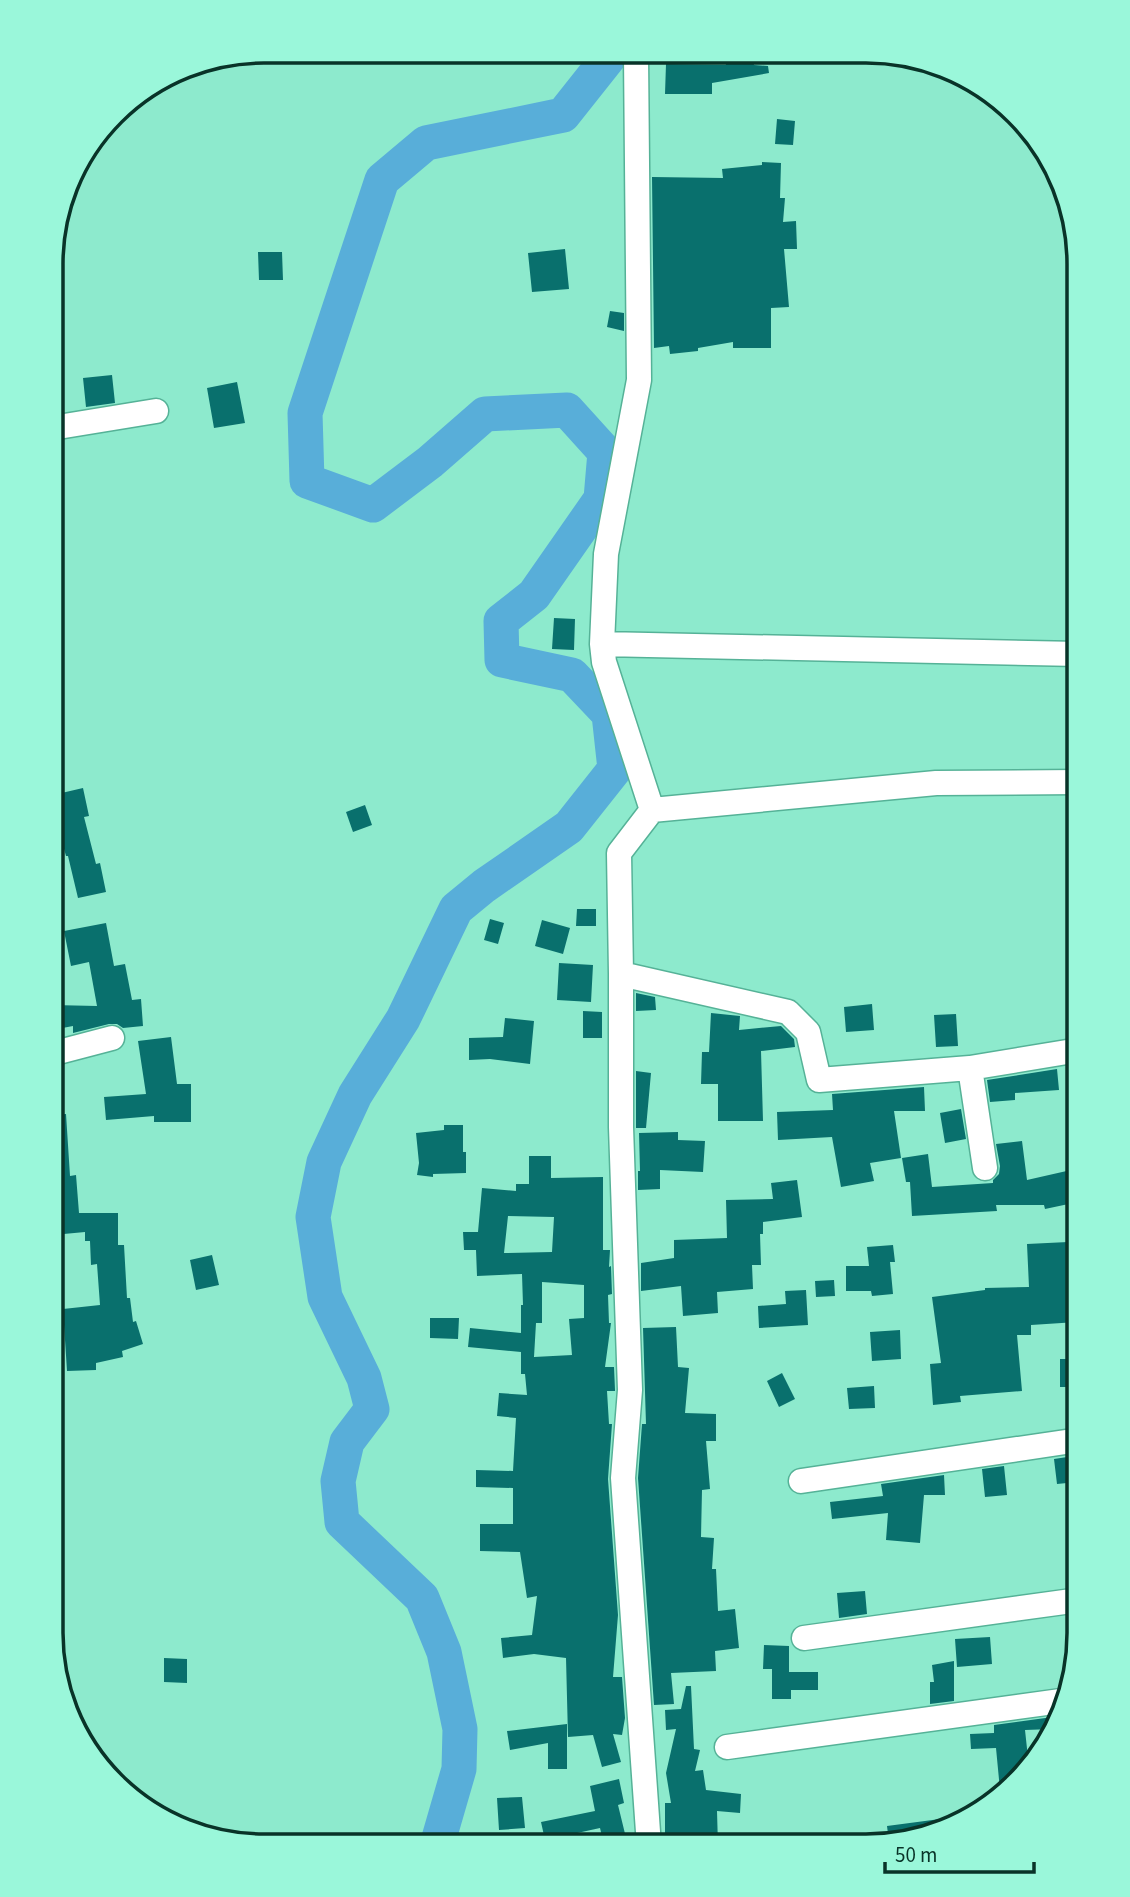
<svg xmlns="http://www.w3.org/2000/svg" width="1130" height="1897" font-family="'Source Sans 3',sans-serif">
<rect width="100%" height="100%" fill="#8deacd"/>
<g fill="none" stroke-linecap="round" stroke-linejoin="round">
<path stroke="#58aed9" stroke-width="35" d="M437,1845L459,1769L460,1729L444,1652L422,1598L342,1522L338,1481L347,1442L372,1409L364,1378L325,1297L313,1217L324,1162L355,1095L403,1019L456,909L484,886L569,827L615,769L609,714L572,675L502,660L501,621L534,595L601,499L605,452L567,410L485,414L430,462L373,505L307,481L305,413L382,180L426,143L563,115L613,52"/>
</g>
<path fill="#09706d" fill-rule="evenodd" d="M737,52H751L754,65L768,66L769,73L712,83V94H665L666,64L726,65L724,55Z
M777,119L795,121L793,145L775,144Z
M762,162L781,163L780,198H785L783,222L796,221L797,249H784L789,307L771,308V348H733V342L698,348V351L670,354L669,346L654,348L652,177L723,178L722,169L762,165Z
M565,249L569,289L532,292L528,253Z
M258,252H282L283,280H259Z
M610,311L624,313V331L607,327Z
M112,375L115,403L86,407L83,378Z
M237,382L245,423L214,428L207,388Z
M554,618L575,619L574,650L552,649Z
M83,788L89,816L84,817L96,864L100,863L106,892L78,898L68,856H66L59,831L53,795Z
M365,805L372,825L353,832L346,812Z
M577,909H596V926H576Z
M490,919L504,923L498,944L484,940Z
M542,920L570,928L563,954L535,946Z
M106,923L114,966L125,964L132,1000L141,999L143,1026L123,1028L117,1024H109L73,1033V1026L52,1030V1005L97,1006L89,962L71,966L64,931Z
M559,963L593,965L591,1002L557,1000Z
M636,993L655,997L656,1010L636,1011Z
M872,1004L874,1030L846,1032L844,1007Z
M583,1011L602,1012V1038H583Z
M711,1013L740,1016L739,1030L781,1026L794,1039L795,1047L761,1051L763,1121H718V1084H701L702,1052H709Z
M956,1014L958,1046L936,1047L934,1015Z
M505,1018L534,1021L530,1064L490,1059L469,1060V1038L503,1037Z
M171,1037L177,1084H191V1122H154V1116L106,1120L104,1097L146,1094L138,1041Z
M1057,1069L1059,1090L1015,1093V1100L990,1102L987,1080Z
M636,1071L651,1073L646,1128H636Z
M924,1087L925,1111H894L901,1158L870,1163L874,1181L841,1187L832,1137L778,1140L777,1112L833,1110L832,1094Z
M961,1109L966,1139L945,1143L940,1113Z
M66,1114L70,1176L76,1175L79,1213H118V1245H124L127,1298H130L133,1322L136,1321L143,1344L122,1351L123,1357L96,1363V1370L67,1371L63,1309L100,1305L97,1264L91,1265L90,1241H85V1232L53,1235L51,1115Z
M444,1125H463V1152H466V1173L433,1174V1177L417,1175L419,1163L416,1133L444,1130Z
M678,1132V1140L705,1141L703,1172L660,1170V1189L638,1190V1171H640L639,1133Z
M1022,1141L1027,1180L1071,1170L1078,1202L1045,1209L1044,1205H996L997,1211L912,1216L910,1182H906L902,1158L928,1154L932,1187L993,1183V1180L999,1174L1000,1166L996,1144Z
M529,1156H551V1178L603,1177V1250H610L609,1267L611,1266L612,1294L608,1295L609,1323H611L605,1367H614L615,1390V1391H607L609,1424H612L608,1479L618,1615L613,1677H622L625,1718L622,1735L613,1734L621,1762L602,1767L593,1735L568,1737L566,1658L534,1654L503,1658L501,1638L532,1635L537,1596L527,1598L520,1552L480,1551V1524H513V1488L476,1487V1470L513,1471L516,1418L497,1416L499,1393L527,1395L525,1374H521V1352L468,1347L470,1328L521,1333V1305H523L522,1274L477,1276L476,1250H464L463,1232H478L482,1188L516,1191V1184H529ZM508,1216L554,1217L552,1252L504,1253ZM542,1282L584,1285V1318L569,1319L572,1355L534,1357L536,1323H542Z
M797,1180L802,1217L763,1222V1234H760L761,1265H752L753,1289L717,1292L718,1313L683,1316L681,1286L641,1291V1263L674,1258V1240L727,1238L726,1200L773,1199L771,1183Z
M1068,1242L1071,1285H1076L1077,1322L1031,1325V1335H1017L1022,1391L960,1396L961,1402L933,1405L930,1364L941,1363L932,1297L985,1290V1288L1029,1287L1027,1244Z
M893,1245L895,1262H890L893,1294L872,1296L871,1291H846V1266H869L867,1247Z
M212,1255L219,1285L196,1290L190,1260Z
M834,1280L835,1296L816,1297L815,1281Z
M806,1290L808,1325L759,1328L758,1306L786,1304L785,1291Z
M430,1318H459L458,1339L430,1338Z
M676,1327L678,1367L689,1368L685,1413L716,1414V1441H706L710,1489L702,1490L701,1537L714,1538L712,1569H716L718,1611L735,1609L739,1648L715,1651L716,1671L671,1673L674,1704L654,1705L638,1478L642,1424H646L643,1328Z
M900,1330L901,1359L872,1361L870,1332Z
M1060,1359H1079V1387H1060Z
M782,1373L795,1399L779,1407L767,1381Z
M874,1386L875,1408L849,1409L847,1388Z
M1074,1456L1077,1482L1057,1484L1054,1459Z
M1004,1466L1007,1495L985,1497L982,1469Z
M944,1475L945,1495H924L920,1543L886,1540L888,1513L832,1519L830,1502L883,1496L881,1484Z
M865,1591L867,1614L839,1618L837,1593Z
M990,1637L992,1664L957,1667L955,1639Z
M764,1645L789,1646V1672H818V1690H791V1699H772V1669H763Z
M164,1658L187,1659V1683L164,1682Z
M954,1661V1701L930,1704V1682H934L932,1665Z
M686,1686H691L694,1749L700,1750L695,1771L703,1770L706,1790L741,1794L740,1813L717,1811L718,1846H665V1803H671L666,1773L676,1729L666,1730L665,1710L681,1709Z
M1060,1716L1053,1729L1025,1730L1029,1767L1000,1790L996,1748L971,1749L970,1734L994,1733V1725Z
M567,1724V1769H548V1743L510,1750L507,1731Z
M619,1779L624,1803L618,1805L628,1846L604,1845L600,1828L545,1840L541,1822L595,1811L590,1786Z
M522,1797L525,1828L499,1830L497,1798Z
M940,1819L942,1831L889,1842L887,1826Z"/>
<g fill="none" stroke-linecap="round" stroke-linejoin="round">
<g stroke="#55b297" stroke-width="27">
<path id="minor" d="M52,428L156,411
M602,644L1079,654
M652,810L936,783L1079,782
M621,974L619,853L652,810L604,662L602,644L606,554L639,380L636,55L638,52
M51,1054L112,1038
M970,1068L1079,1050
M801,1481L1079,1440
M804,1638L1079,1600
M727,1747L1068,1700
M649,1846L623,1478L630,1390L621,1127V974L788,1012L808,1032L819,1080L970,1068L985,1168"/>
</g>
<use href="#minor" stroke="#fff" stroke-width="24"/>
</g>
<path d="M0 0H1130V1897H0ZM264 63H866A201 201 0 0 1 1067 264V1633A201 201 0 0 1 866 1834H264A201 201 0 0 1 63 1633V264A201 201 0 0 1 264 63Z" fill="#9af7da" fill-rule="evenodd"/>
<path fill="none" stroke="#093328" stroke-width="3.5" d="M264 63H866A201 201 0 0 1 1067 264V1633A201 201 0 0 1 866 1834H264A201 201 0 0 1 63 1633V264A201 201 0 0 1 264 63Z"/>
<path d="M885 1862v10h149v-10" fill="none" stroke="#093328" stroke-width="3.5"/>
<text x="895" y="1862" font-size="21" fill="#093328" stroke="#9af7da" stroke-width="5" paint-order="stroke">50 m</text>
</svg>
